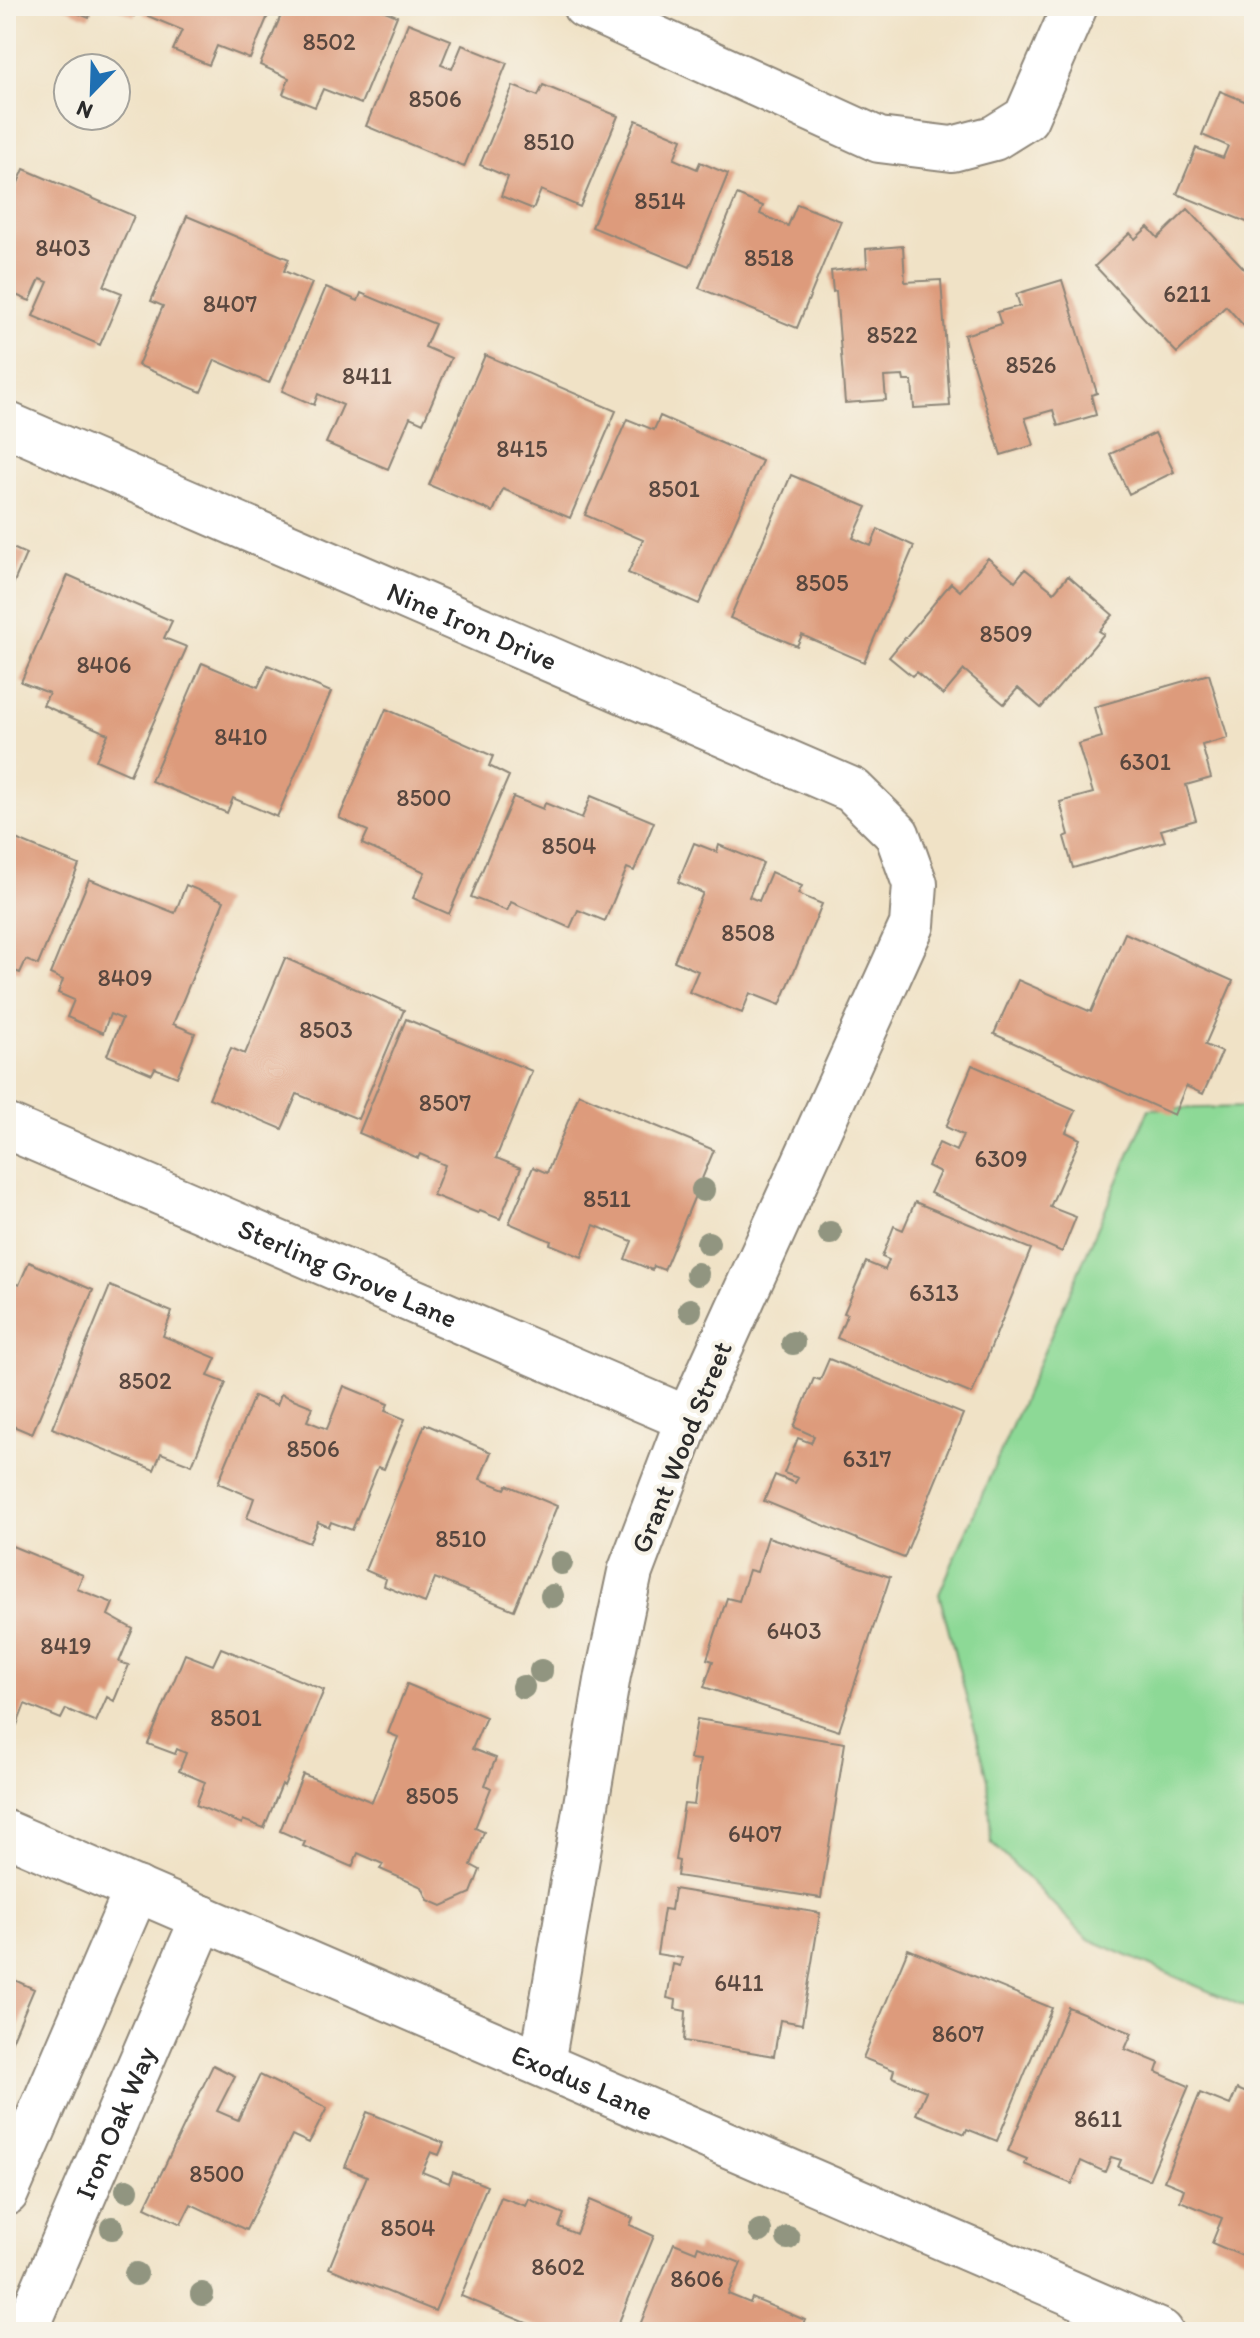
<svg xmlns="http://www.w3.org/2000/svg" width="1260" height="2338" font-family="Itim,sans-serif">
<rect width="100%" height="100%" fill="#f7f3e8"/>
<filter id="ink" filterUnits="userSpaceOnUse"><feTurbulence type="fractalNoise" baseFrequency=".0125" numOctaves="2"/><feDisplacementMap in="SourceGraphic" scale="16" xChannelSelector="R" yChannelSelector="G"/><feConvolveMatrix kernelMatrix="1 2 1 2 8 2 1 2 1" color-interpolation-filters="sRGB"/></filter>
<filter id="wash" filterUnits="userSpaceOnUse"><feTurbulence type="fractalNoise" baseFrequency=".006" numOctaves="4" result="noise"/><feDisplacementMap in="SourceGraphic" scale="32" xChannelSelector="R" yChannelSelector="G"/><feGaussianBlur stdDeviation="1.8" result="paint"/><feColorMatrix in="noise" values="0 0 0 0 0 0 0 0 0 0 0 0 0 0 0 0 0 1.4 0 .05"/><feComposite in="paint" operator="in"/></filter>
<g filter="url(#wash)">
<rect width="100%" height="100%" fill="#f0e2c6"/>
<path fill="#8dd996" stroke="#5c8260" stroke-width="2" d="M1254,1107V2011L1088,1939L991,1842L988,1779L939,1594L1149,1109Z"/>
<g id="blocks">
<path fill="#dd9b7c" d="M60,6H93L89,18Z
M111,6H138L134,16Z
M147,6H272L250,59L217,46L209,65L173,50L182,30L143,14Z
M285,6H373L397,16L361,104L323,89L315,107L283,94L289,78L260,65Z
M408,23L451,40L441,65L452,69L462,45L507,63L464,167L366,126Z
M543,85L618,116L580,207L541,190L533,209L501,196L508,177L480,165L513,86L538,96Z
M1220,91L1254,105V225L1177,194L1196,148L1223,158L1228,146L1202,135Z
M636,120L682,139L674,159L697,169L700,162L728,174L690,267L592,227Z
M6,154L14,157L6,176Z
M24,169L134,216L104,286L122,293L100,345L33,316L48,282L40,279L30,301L6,291V210Z
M737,195L763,206L760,214L788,226L797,204L841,221L797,328L699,288Z
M1188,209L1254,279V317L1244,326L1226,306L1177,353L1095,266L1130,233L1135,239L1148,227L1158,238Z
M187,216L289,259L284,271L312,283L269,383L215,360L201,392L138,365L163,306L151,301Z
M903,246L905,282L941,280L950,406L914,408L912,381H904L903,376L884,377L886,400L845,403L836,291L833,292L831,271L867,267L866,249Z
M1062,280L1097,393L1091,395L1096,415L1058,426L1053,410L1025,418L1034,445L1001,455L964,335L1001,324L997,312L1020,306L1016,294Z
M326,287L358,301L361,293L435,324L425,347L451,358L423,423L410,417L388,469L326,443L343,405L318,394L314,405L282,391Z
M485,355L616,411L570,518L503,489L493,512L429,485Z
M660,416L762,461L699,604L628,573L643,540L585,515L627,419L654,430Z
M1155,433L1174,472L1129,494L1110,454Z
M791,475L867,507L853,538L871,546L878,529L914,546L864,662L802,635L797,646L730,618Z
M6,545L26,554L6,601Z
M988,558L1015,581L1025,569L1054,592L1068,576L1113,615L1099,631L1104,634L1041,708L1018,688L1004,704L964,670L943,695L916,672L912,676L889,657L951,583L960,591Z
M68,575L172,621L164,638L187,647L130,775L96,760L108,734L43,705L49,693L21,682Z
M202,663L258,687L268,665L331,692L277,817L233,798L227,813L151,781Z
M1209,674L1228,738L1202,745L1211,778L1186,785L1196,820L1161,830L1165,841L1073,868L1064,837L1069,835L1060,802L1093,793L1078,744L1102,737L1094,707Z
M386,709L493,756L489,766L509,776L449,914L413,898L425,872L362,844L368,831L339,818Z
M591,796L654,822L634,871L627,868L605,921L578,910L570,928L511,902L507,911L471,897L513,797L543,809L545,803L582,818Z
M6,835L79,865L38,965L26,960L20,973L6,968Z
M694,843L717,852L719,845L763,863L749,897L759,901L771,872L802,886L798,894L822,904L780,1005L750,993L742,1013L689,992L698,971L674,961L703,893L678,882Z
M89,879L175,913L186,885L224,901L173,1024L195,1033L177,1077L155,1068L152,1074L107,1055L122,1019L110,1014L103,1033L67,1017L74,1000L58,993L63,980L50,974Z
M1125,933L1233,981L1205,1045L1222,1052L1203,1094L1186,1086L1174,1115L994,1034L1018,980L1091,1012Z
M285,958L404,1010L358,1119L297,1094L282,1129L209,1098L231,1048L245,1054Z
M406,1019L532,1071L496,1158L521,1168L500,1219L480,1211L478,1213L433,1195L445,1165L420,1154L418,1158L359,1133Z
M972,1065L1076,1111L1066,1132L1080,1139L1050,1207L1076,1217L1062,1252L930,1193L940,1172L928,1166L939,1143L956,1151L963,1135L946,1127Z
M579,1094L714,1150L664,1270L654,1266L652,1270L625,1259L632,1241L594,1225L582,1257L550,1244L551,1241L509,1223L533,1167L547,1173Z
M915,1202L1031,1249L972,1394L837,1338L847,1314L844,1313L866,1262L885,1270L889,1260L882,1257L894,1226L903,1230Z
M29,1262L93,1290L32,1434L6,1423V1280L19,1285Z
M110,1286L172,1312L163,1336L216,1358L208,1376L226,1383L192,1465L161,1453L154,1470L52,1428Z
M829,1359L963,1414L904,1558L764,1501L775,1475L795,1483L798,1478L784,1473L798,1438L811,1443L814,1436L794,1427L814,1378L820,1380Z
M344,1386L388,1404L385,1411L405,1419L384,1469L378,1467L352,1530L331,1522L329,1527L318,1522L309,1543L247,1518L254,1498L218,1483L254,1396L277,1405L281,1394L313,1407L307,1421L327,1429Z
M425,1424L491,1452L480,1479L505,1489L507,1485L557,1506L514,1610L435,1578L425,1603L384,1586L386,1579L365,1570Z
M768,1537L890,1577L839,1731L704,1687L713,1661L707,1659L727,1598L739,1601L749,1570L757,1572Z
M12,1546L83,1575L77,1589L113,1603L108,1615L133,1629L119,1662L129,1665L114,1701L107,1697L96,1722L66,1709L61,1719L25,1704L17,1725L6,1720V1561Z
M221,1648L324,1690L284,1786L282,1784L264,1828L243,1820L242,1824L196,1805L205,1782L179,1771L186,1753L177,1749L175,1754L148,1744L185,1654L213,1665Z
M407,1684L486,1717L472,1749L496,1758L485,1785L491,1788L475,1828L484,1832L471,1865L480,1870L471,1893L442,1906L428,1900L422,1887L380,1869L383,1864L358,1853L352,1867L303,1846L305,1842L280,1831L303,1774L372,1802L398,1737L388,1733Z
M697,1719L845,1743L821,1898L677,1876L679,1861L675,1860L684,1804L694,1805L700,1760L690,1759Z
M674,1889L820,1913L802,2024L780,2020L774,2056L684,2041L686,2011L675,2009L676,2000L667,1998L673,1964L680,1966L682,1958L657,1954L664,1909L671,1910Z
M908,1949L1052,2008L997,2141L967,2129L965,2134L916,2114L926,2091L892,2077L894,2070L863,2058Z
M6,1976L34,1989L6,2055Z
M1068,2007L1132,2033L1125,2049L1159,2063L1156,2072L1189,2086L1149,2180L1118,2167L1121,2160L1111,2157L1105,2172L1081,2161L1072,2184L1024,2164L1027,2159L1008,2151Z
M213,2065L235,2076L217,2111L238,2120L260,2075L327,2108L309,2143L292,2135L246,2230L191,2204L181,2224L145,2207Z
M1237,2089L1254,2096V2261L1212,2243L1222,2218L1180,2201L1184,2189L1164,2181L1200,2093L1230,2105Z
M367,2112L444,2143L439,2155L431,2152L422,2172L449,2183L453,2172L487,2186L435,2311L329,2268L367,2176L345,2167Z
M501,2197L526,2206L529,2199L564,2214L559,2227L576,2234L590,2200L633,2218L630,2225L654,2236L615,2332H538L539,2328L461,2296Z
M674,2243L696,2252L698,2246L741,2263L728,2294L750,2303L752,2298L805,2320L799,2332H637Z"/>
</g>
</g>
<g filter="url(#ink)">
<use href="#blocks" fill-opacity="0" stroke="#8e8678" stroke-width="2"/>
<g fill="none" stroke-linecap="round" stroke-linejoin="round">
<g stroke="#8e8678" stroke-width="48">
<g id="minor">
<path d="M585,6L879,140L952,149L994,138L1026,118L1075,6"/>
<path id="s1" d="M6,424L852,790L897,834L915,884L912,925L688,1419L630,1572L608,1675L542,2064"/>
<path id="s2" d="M6,1126L688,1419"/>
<path id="s3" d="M6,1833L1161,2332"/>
<path d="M6,2193L137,1889"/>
<path id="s4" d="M25,2332L203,1918"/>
</g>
</g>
<use href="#minor" stroke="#fff" stroke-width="44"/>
</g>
<g fill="#919580">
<circle cx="703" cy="1190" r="12"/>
<circle cx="830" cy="1233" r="12"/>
<circle cx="708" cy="1243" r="12"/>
<circle cx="697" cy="1274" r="12"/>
<circle cx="690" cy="1310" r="12"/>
<circle cx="793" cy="1343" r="12"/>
<circle cx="561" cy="1563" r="12"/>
<circle cx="552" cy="1596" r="12"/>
<circle cx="541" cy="1671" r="12"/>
<circle cx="523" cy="1687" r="12"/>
<circle cx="127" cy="2190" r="12"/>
<circle cx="112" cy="2228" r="12"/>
<circle cx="760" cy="2231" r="12"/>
<circle cx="788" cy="2238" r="12"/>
<circle cx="136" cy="2274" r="12"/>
<circle cx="202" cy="2294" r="12"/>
</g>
</g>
<g text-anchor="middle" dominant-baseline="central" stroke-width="8" stroke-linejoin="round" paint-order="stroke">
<g font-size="24" fill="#58473f">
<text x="329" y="41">8502</text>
<text x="435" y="98">8506</text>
<text x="549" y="141">8510</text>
<text x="660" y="200">8514</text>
<text x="63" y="247">8403</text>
<text x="769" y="257">8518</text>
<text x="1187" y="293">6211</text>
<text x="230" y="303">8407</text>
<text x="892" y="334">8522</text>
<text x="1031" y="364">8526</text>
<text x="367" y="375">8411</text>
<text x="522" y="448">8415</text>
<text x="674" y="488">8501</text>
<text x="822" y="582">8505</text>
<text x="1006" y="633">8509</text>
<text x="104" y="664">8406</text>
<text x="241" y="736">8410</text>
<text x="1145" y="761">6301</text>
<text x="424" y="797">8500</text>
<text x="569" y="845">8504</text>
<text x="748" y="932">8508</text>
<text x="125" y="977">8409</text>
<text x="326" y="1029">8503</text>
<text x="445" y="1102">8507</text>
<text x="1001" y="1158">6309</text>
<text x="607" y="1198">8511</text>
<text x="934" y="1292">6313</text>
<text x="145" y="1380">8502</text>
<text x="313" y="1448">8506</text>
<text x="867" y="1458">6317</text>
<text x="461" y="1538">8510</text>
<text x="794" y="1630">6403</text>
<text x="66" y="1645">8419</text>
<text x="236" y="1717">8501</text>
<text x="432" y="1795">8505</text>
<text x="755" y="1833">6407</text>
<text x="739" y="1982">6411</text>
<text x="958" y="2033">8607</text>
<text x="1098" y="2118">8611</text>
<text x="217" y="2173">8500</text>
<text x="408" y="2227">8504</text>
<text x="558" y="2266">8602</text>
<text x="697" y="2278">8606</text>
</g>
<g font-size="28" fill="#2b2b2b" stroke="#f7f3e8">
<text stroke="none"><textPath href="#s1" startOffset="508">Nine Iron Drive</textPath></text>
<text stroke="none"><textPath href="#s2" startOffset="372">Sterling Grove Lane</textPath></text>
<text transform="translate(681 1447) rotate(-68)">Grant Wood Street</text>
<text stroke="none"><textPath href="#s3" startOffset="628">Exodus Lane</textPath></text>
<text stroke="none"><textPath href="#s4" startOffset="228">Iron Oak Way</textPath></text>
</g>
</g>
<rect width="1260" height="2338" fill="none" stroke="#f7f3e8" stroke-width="32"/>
<g transform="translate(92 92) rotate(203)"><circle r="38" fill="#f7f3e8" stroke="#a5a39c" stroke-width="2"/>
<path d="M0-6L14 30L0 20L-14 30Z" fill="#1f6fb2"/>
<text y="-12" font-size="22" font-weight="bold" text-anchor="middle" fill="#2b2b2b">N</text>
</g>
</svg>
